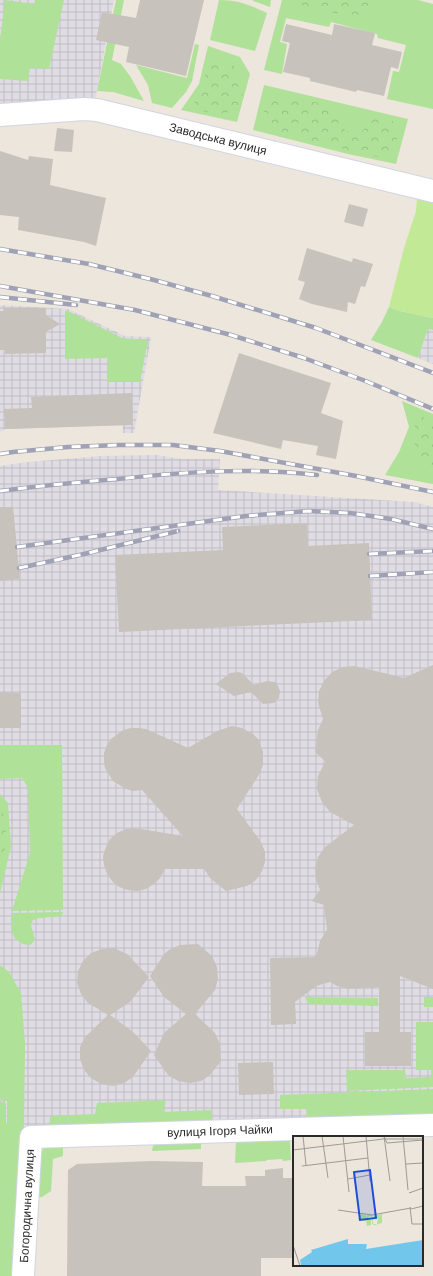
<svg xmlns="http://www.w3.org/2000/svg" width="433" height="1276" font-family="'DM Sans',sans-serif">
<defs>
<pattern id="industrial-grid" width="8" height="8" patternUnits="userSpaceOnUse"><rect width="8" height="8" fill="#dfdce4"/><path d="M0 4h8M4 0v8" fill="none" stroke="#c0bdc4"/></pattern>
<pattern id="forest-crowns" width="20" height="18" patternUnits="userSpaceOnUse"><rect width="20" height="18" fill="#afe199"/><path d="M2 6a3 3 0 1 1 6 0M12 15a3 3 0 1 1 6 0" fill="none" stroke="#97c184"/></pattern>
</defs>
<rect width="100%" height="100%" fill="#ece6dc"/>
<path fill="url(#industrial-grid)" d="M0,0H114L95,101L0,105Z
M0,305L68,309L125,336L151,337L134,433H123V425L5,429L0,432Z
M428,329L433,330V364L418,358Z
M157,455L181,459H220L218,490L414,502L433,507V1116L49,1128L24,1126L0,1276V466L28,462L100,456Z"/>
<path fill="#afe199" d="M5,0L34,4L35,0H64L49,69L30,68L28,81L0,79V40Z
M116,0H124L112,60L121,64L130,76L144,101L113,92L97,91Z
M219,0C238,0 250,5 267,13L255,51L210,40Z
M253,0H271L270,7L253,1Z
M282,0H418L433,4V109L387,99L393,71L399,72L406,45L378,38L377,34L331,22L329,27L286,18L280,42L287,44L282,74L264,70Z
M195,44L199,45L192,81L186,92L172,108L152,103L148,85L136,65L187,78Z
M208,46L240,57L250,74L237,122L181,110L199,84Z
M264,85L408,119L396,164L348,154L253,130Z
M389,307L400,311L433,318V330L428,329L418,358L371,340L382,322Z
M65,311H68L122,338L148,340L140,382H107L108,358L65,359Z
M402,401L433,414V484L385,475L399,452L409,427Z
M0,745H62L63,910L12,911L30,853L28,788L22,778L0,779Z
M0,794L8,803L11,847L0,893Z
M63,912L62,916L39,918L33,920L31,925L35,940L30,945L23,944L15,939L11,928V913Z
M0,965L9,972L21,993L25,1043L24,1126L22,1137L13,1276H0V1124H7V1101L0,1099Z
M305,997L378,998V1006L308,1004Z
M424,997H433V1007H424Z
M416,1022H433V1087L347,1091L346,1070H405L406,1078L431,1077V1070H416Z
M433,1089V1116L307,1120L306,1109H280V1095Z
M166,1100L163,1112L211,1110L213,1122L49,1128L50,1116L95,1114L97,1103Z
M0,1101L6,1103V1124L0,1123Z
M236,1140H290L291,1160L283,1161L282,1159L267,1160L266,1161L235,1163Z
M154,1141H201V1149L152,1151Z
M63,1144V1156L53,1159L51,1191L42,1197H39L41,1153L45,1146Z"/>
<path fill="url(#forest-crowns)" d="M296,0H371L370,11C366,13 362,15 358,15C343,14 306,12 296,0Z
M219,60L230,61C234,67 240,73 242,80C245,89 242,107 232,111C221,116 206,112 195,109L194,105L207,70L212,61Z
M299,100L321,103L340,113L341,124L346,131L361,132L375,118L389,120L400,124L395,150L386,158L372,156L274,132L262,124L264,111L274,101Z
M419,414L433,424V472C407,465 417,437 414,417Z
M0,805C11,825 4,857 0,878Z"/>
<path fill="#c2e995" d="M417,199L433,203V318L400,311L389,307L404,248L416,211Z"/>
<path fill="#c7c2bb" d="M140,0H204L186,76L126,62L129,47L96,40L102,12L136,18Z
M286,24L332,35L334,24L375,33L372,45L402,52L398,69L391,67L384,96L357,90L356,92L310,81V78L283,72L290,43L282,41Z
M57,128L74,130L72,152L54,151Z
M0,151L28,160L29,156L53,159L50,185L106,198L96,246L84,242L18,230L19,217L0,215Z
M349,204L368,209L363,227L344,222Z
M307,248L352,262L353,258L373,264L365,287L361,286L355,304L348,302L347,312L312,304L299,299L305,282L298,280Z
M4,308H46V315L60,324L46,332V353L5,354V350H0V311H4Z
M239,353L331,383L321,413L343,421L336,459L316,455L318,446L283,440L281,449L213,433Z
M132,393L133,425L5,429L4,409L32,408L31,397Z
M0,507H13L20,579L0,581Z
M307,523L308,546L369,543L372,620L119,632L115,555L223,550L222,527Z
M433,665V989L400,976V1032H411V1066H365V1032H379V987L349,989L337,986L330,982L316,986L295,1002L296,1024L271,1025L270,958L316,957L320,941L327,930L324,905L312,901L320,890L316,879L315,868L318,857L325,847L354,825L330,812L322,802L317,789L318,776L325,762H326L315,752L318,730L323,719L318,703L319,691L324,681L332,672L343,667L355,666L404,678Z
M238,672L242,673L254,685L267,681L275,682L278,686L280,691L279,698L274,703L263,704L251,692L234,696L216,684L230,673Z
M0,692L21,693V728H0Z
M232,726L242,728L253,734L259,740L263,752V765L260,773L237,809L261,842L265,852V862L262,871L256,880L247,886L226,891L210,878L204,869H165L160,878L154,884L146,889L137,891L128,890L119,887L112,881L107,874L104,865L103,856L106,847L110,839L117,833L126,829L135,828L183,836L142,790L133,791L126,789L113,781L105,768L104,761V753L107,745L111,739L123,730L131,728H138L146,729L188,748L217,731Z
M198,944L212,956L217,967L218,979L215,990L195,1014L215,1033L220,1044L221,1061L210,1075L201,1081L190,1083L178,1081L168,1075L154,1055L164,1033L186,1014L164,997L150,976L164,954L169,950L180,945Z
M114,948L127,954L149,977L130,1002L110,1015L133,1032L151,1051L133,1077L124,1083L113,1086L101,1084L91,1078L84,1070L80,1059V1047L85,1037L108,1015L88,1003L81,994L77,983L78,971L83,961L91,953L102,949Z
M273,1062L274,1094L239,1095L238,1063Z
M151,1161L203,1162L202,1186H246L245,1176H265V1170L283,1168V1178H294V1258H261V1276H67L68,1170L77,1164Z"/>
<g fill="none" stroke-linecap="round" stroke-linejoin="round">
<g stroke="#d1d4e2" stroke-width="24">
<path id="minor" d="M0,115L84,109L97,110L433,191
M23,1276L31,1137L433,1125"/>
</g>
<use href="#minor" stroke="#fff" stroke-width="22"/>
<g stroke="#9fa1b4" stroke-width="4.5">
<path id="rail" d="M0,249L89,264L154,280L212,296L316,328L433,373
M0,286L135,310L231,335L304,358L363,380L433,409
M0,297L76,305
M0,454L13,452L68,447L119,445H173L220,451L356,476L433,492
M0,491C39,486 79,482 118,479C185,472 250,467 317,475
M17,547L246,516L309,511L350,513L391,519L433,529
M369,554L433,551
M19,568L84,554L178,531
M370,576L433,572"/>
</g>
<use href="#rail" stroke="#fff" stroke-width="3" stroke-dasharray="9" stroke-linecap="butt"/>
</g>
<g text-anchor="middle" dominant-baseline="central" stroke-width="4" stroke-linejoin="round" paint-order="stroke">
<g font-size="12" fill="#2a2a2a" stroke="#fff">
<text transform="translate(218 139) rotate(14)">Заводська вулиця</text>
<text transform="translate(220 1131) rotate(-2)">вулиця Ігоря Чайки</text>
<text transform="translate(27 1206) rotate(-87)">Богородична вулиця</text>
</g>
</g>
<g transform="translate(293 1136)">
<rect width="130" height="130" fill="#ece6dc"/>
<path d="M68,78L73,79V82L74,79H79L80,88H84L85,82L81,83V80L89,78V87L81,89L79,88V81L76,80L74,84H78V89L74,90L73,85L65,83Z" fill="#afe199"/>
<path d="M55,103V108H74L73,113L130,104V130H8L7,124L19,116L18,114Z" fill="#71c6ec"/>
<path fill="none" stroke="#9e9b95" stroke-width="1" d="M10,0L13,29M29,0L35,42M50,0L56,56M73,0L77,45L79,46M91,0L97,45M91,0L94,7L130,4M110,0L115,54M0,14L90,3H130M113,28L130,27M9,30L75,22M55,43L77,39M116,57L130,52M117,71L119,88H130M118,73L130,70M45,74L79,79L118,72M0,109L7,130"/>
<path fill="#1d4ed8" fill-opacity="0.15" stroke="#1d4ed8" stroke-width="2" d="M77,34L83,82L67,84L61,36Z"/>
<rect width="130" height="130" fill="none" stroke="#2a2a2a" stroke-width="2"/>
</g>
</svg>
